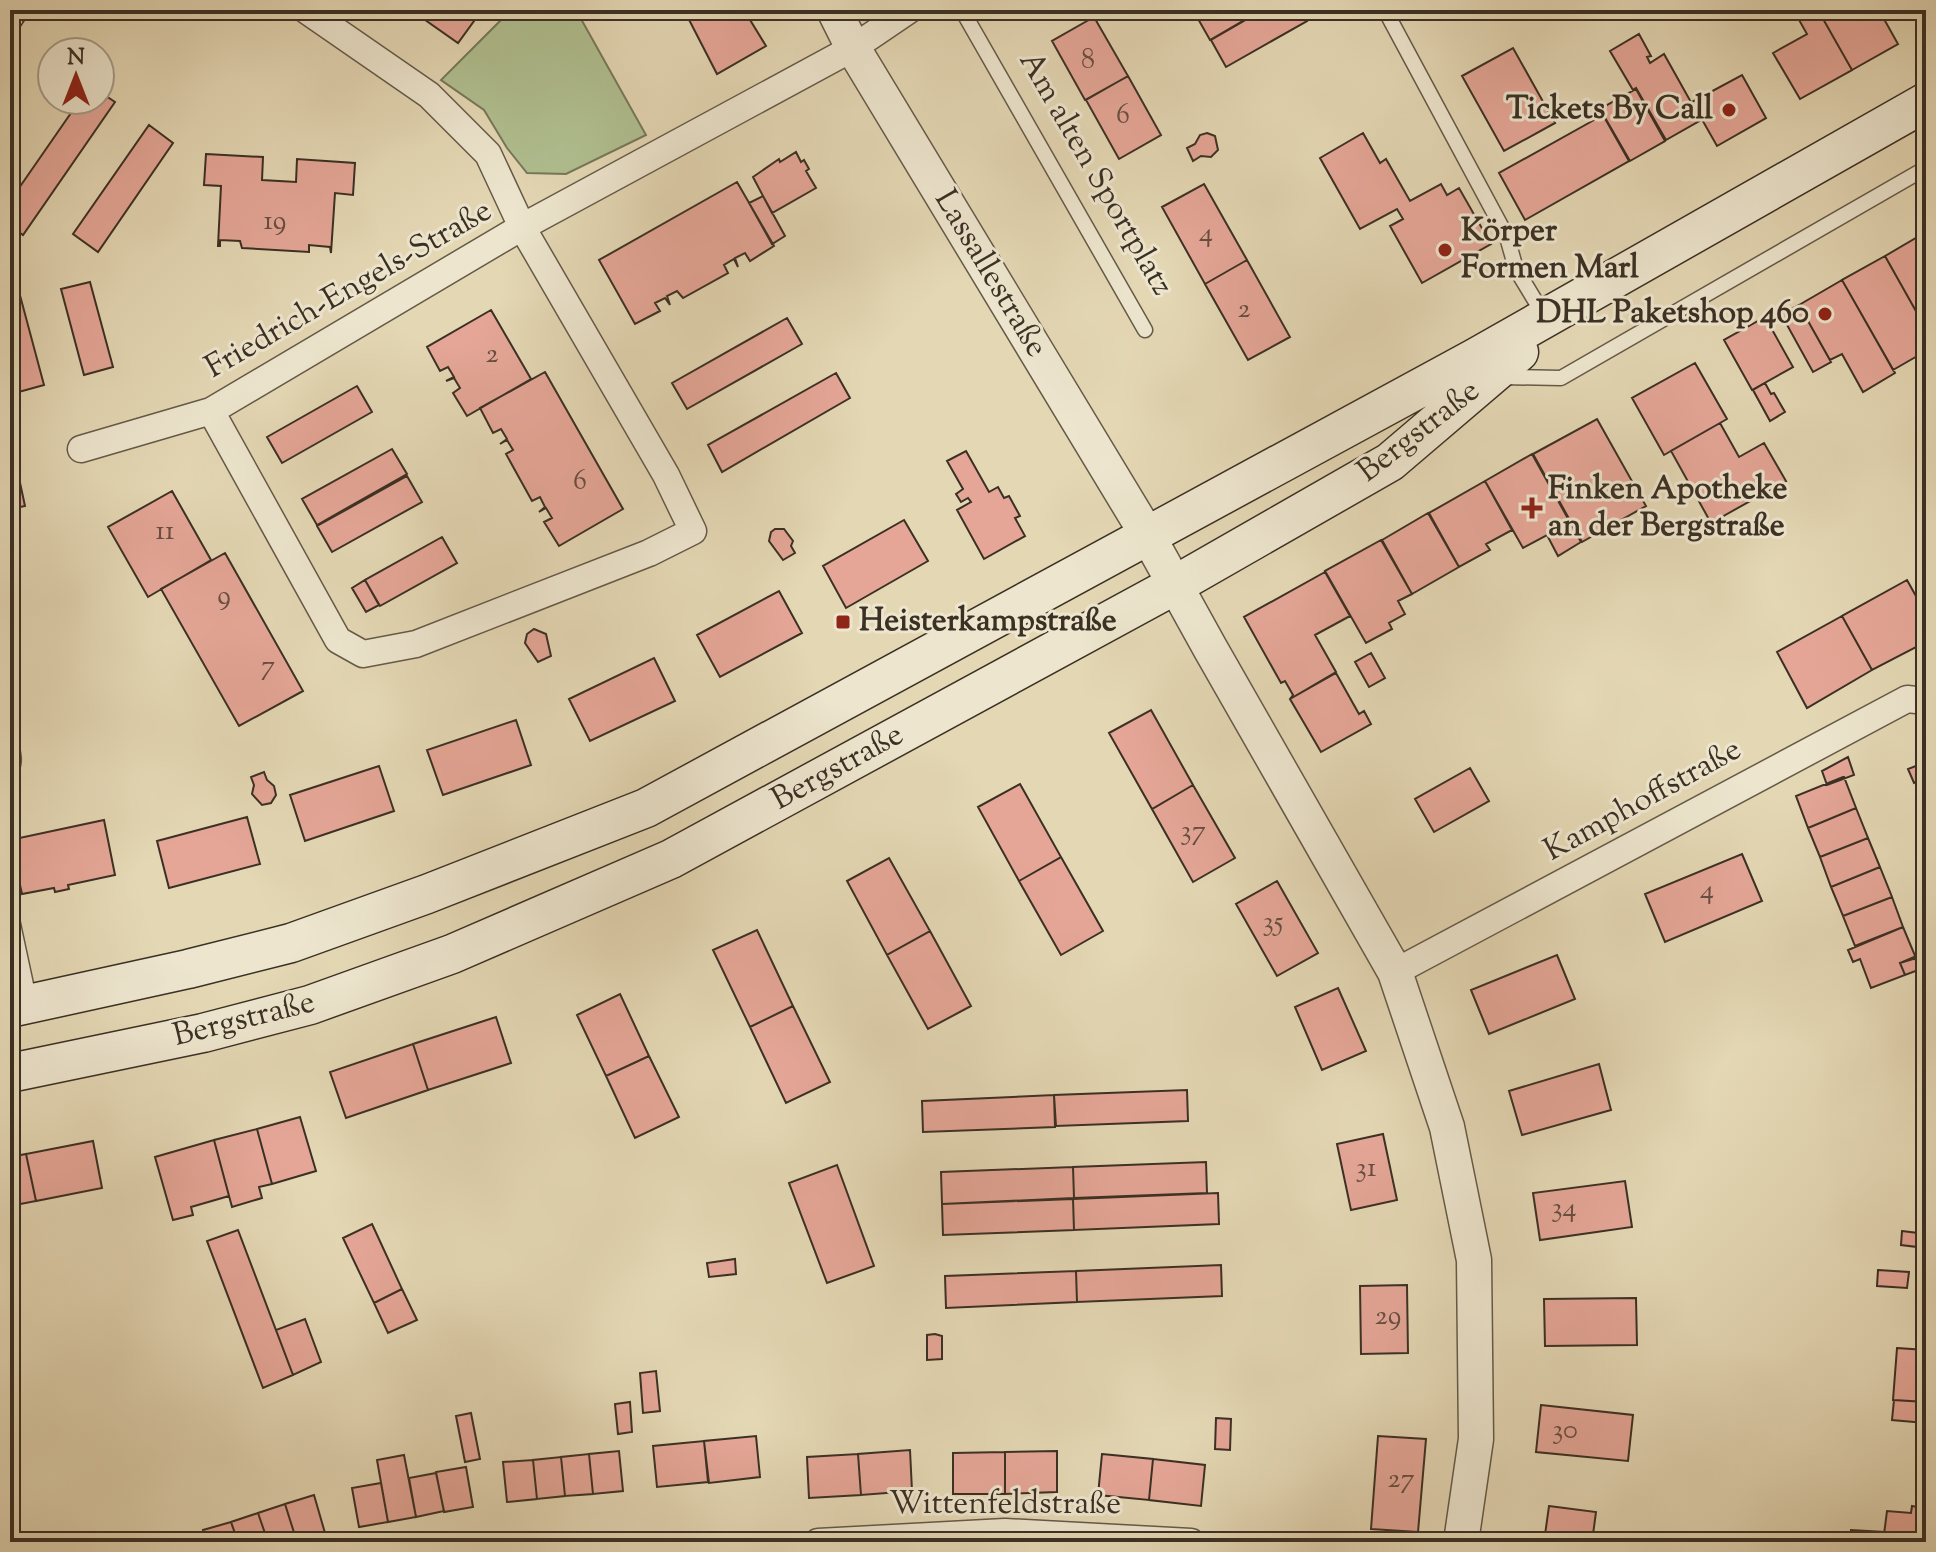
<svg xmlns="http://www.w3.org/2000/svg" width="1936" height="1552" font-family="'Sorts Mill Goudy',serif">
<rect width="100%" height="100%" fill="#e4d7b4"/>
<filter id="stains"><feTurbulence type="fractalNoise" baseFrequency=".0025" numOctaves="4"/><feColorMatrix values="0 0 0 0 .2 0 0 0 0 .09 0 0 0 0 .02 0 0 0 .5 -.17"/></filter>
<radialGradient id="worn" r=".72"><stop offset=".6" stop-color="#630" stop-opacity="0"/><stop offset="1" stop-color="#630" stop-opacity=".3"/></radialGradient>
<path fill="#b0bf90" stroke="#76785a" stroke-width="2" d="M511,10H576L646,135L566,174L527,173L507,148L484,110L441,80Z"/>
<path fill="#e5a697" stroke="#3b3024" stroke-width="2" d="M411,10H482L458,43Z
M684,10H744L766,46L717,74Z
M1193,10H1241L1246,19L1210,40Z
M1263,10H1301L1307,21L1226,67L1211,40Z
M1818,10H1879L1898,44L1852,70Z
M1818,10L1852,70L1800,99L1773,53L1807,34L1794,11Z
M1094,17L1128,76L1085,100L1052,41Z
M1639,34L1651,56L1647,57L1650,63L1664,54L1701,120L1666,140L1636,88L1633,90L1610,51Z
M1513,48L1555,123L1504,151L1462,76Z
M1742,75L1766,118L1717,146L1692,102Z
M1128,76L1161,135L1119,159L1086,100Z
M1636,89L1665,141L1630,161L1600,109Z
M100,92L115,102L23,235L10,226V201L80,100H100Z
M1603,115L1629,161L1525,220L1499,173Z
M149,125L173,143L98,252L73,234Z
M1207,133L1215,136L1218,150L1211,157L1201,156L1193,161L1187,148L1195,144L1200,135Z
M1363,133L1380,163L1386,159L1410,201L1441,184L1447,195L1459,188L1491,244L1422,283L1390,226L1403,219L1397,209L1360,229L1320,158Z
M796,152L801,162L804,160L809,169L806,171L816,188L772,213L753,177L779,159L780,162Z
M206,154L263,157L262,180L296,182L297,159L355,163L353,195L335,193L331,253L330,247L309,245V252L242,248L240,241L220,240V246H218L221,186L204,185Z
M737,182L774,246L750,261L745,253L735,258L738,267L734,259L724,265L728,273L683,298L677,291L667,296L670,305L665,298L655,303L660,311L635,324L599,260Z
M1204,184L1247,260L1205,284L1162,207Z
M763,196L785,236L772,244L749,203Z
M1926,232V329L1885,256Z
M1885,256L1926,329V351L1893,370L1842,280Z
M10,258L44,385L15,393L10,374Z
M1247,260L1290,337L1248,360L1205,284Z
M1842,280L1895,373L1863,392L1842,354L1830,360L1799,305Z
M90,282L113,367L84,375L61,289Z
M1799,305L1831,362L1813,372L1781,314Z
M491,310L531,379L467,416L453,393L460,388L454,378L446,381L454,377L448,367L440,371L427,347Z
M1765,317L1793,367L1752,390L1724,340Z
M787,318L802,344L687,409L672,383Z
M1695,363L1727,419L1664,455L1632,398Z
M545,372L623,509L559,546L544,522L552,518L546,508L539,512L545,507L540,497L532,501L506,454L513,450L507,440L500,444L507,439L501,429L493,433L480,408Z
M836,373L850,398L722,472L708,445Z
M1765,383L1771,394L1774,393L1785,412L1770,421L1753,390Z
M357,386L372,412L282,463L267,437Z
M1597,419L1646,506L1582,542L1533,454Z
M1720,423L1739,457L1764,443L1786,481L1711,523L1671,451Z
M10,436L25,506L10,509Z
M392,449L407,474L317,525L302,499Z
M966,451L989,492L998,487L1004,498L1009,496L1020,516L1015,518L1025,536L984,559L957,510L971,502L968,498L961,502L956,494L963,489L947,461Z
M1532,454L1581,542L1558,556L1547,535L1523,548L1485,481Z
M407,476L422,502L332,552L317,526Z
M1485,481L1512,530L1486,544L1490,550L1459,567L1429,513Z
M172,491L211,560L148,597L108,527Z
M1428,513L1459,567L1412,594L1382,540Z
M904,520L928,561L846,608L823,566Z
M775,529H784L793,541L791,546L795,553L783,560L769,541L771,532Z
M442,537L457,563L380,606L365,580Z
M1381,540L1412,594L1398,601L1405,614L1389,623L1392,629L1366,643L1325,571Z
M225,553L303,691L239,726L161,589Z
M1325,572L1350,616L1315,635L1336,672L1290,699L1293,695L1285,681L1281,683L1244,617Z
M365,580L379,605L366,612L352,588Z
M1907,580L1926,614V642L1872,670L1842,616Z
M779,591L802,633L720,677L697,635Z
M1842,616L1872,670L1807,708L1777,652Z
M534,629L546,634L551,656L538,662L525,643L527,634Z
M1371,653L1385,678L1369,687L1355,662Z
M654,658L675,701L590,741L569,699Z
M1336,673L1359,714L1364,711L1371,724L1321,752L1290,699Z
M1151,710L1193,785L1152,809L1109,733Z
M516,720L531,765L443,795L427,750Z
M1848,757L1854,775L1827,785L1822,771Z
M1926,762V778L1914,783L1908,769Z
M379,766L394,811L305,841L290,795Z
M1470,768L1489,801L1434,832L1415,799Z
M264,772L267,780L274,786L276,795L271,803L262,805L252,794L254,785L251,777Z
M1843,777H1844L1856,808L1808,828L1796,796Z
M1020,784L1061,857L1019,881L978,807Z
M1193,785L1235,858L1193,882L1152,809Z
M1856,808L1868,838L1820,857L1808,828Z
M247,817L260,864L169,888L157,841Z
M104,820L115,875L68,885L69,889L55,892L54,888L22,894L10,840Z
M1868,838L1880,867L1831,887L1820,857Z
M1742,854L1762,901L1665,942L1645,894Z
M1061,857L1103,931L1061,955L1019,881Z
M889,858L930,931L887,955L847,881Z
M1880,867L1892,897L1843,916L1831,887Z
M1277,881L1318,953L1277,976L1236,904Z
M1892,897L1903,927L1855,946L1843,916Z
M1903,927L1916,958L1900,963L1905,975L1871,988L1860,959L1853,962L1848,950Z
M757,930L793,1006L750,1027L713,950Z
M930,931L971,1006L928,1029L887,955Z
M1557,955L1575,999L1489,1034L1471,990Z
M1914,957L1921,969L1905,975L1900,963Z
M1338,988L1366,1051L1322,1070L1295,1007Z
M620,994L649,1056L606,1076L577,1015Z
M793,1006L830,1082L786,1103L750,1027Z
M496,1017L511,1063L428,1090L413,1044Z
M413,1044L428,1090L346,1118L330,1072Z
M649,1056L679,1117L635,1138L606,1076Z
M1599,1064L1611,1110L1522,1135L1509,1091Z
M1187,1090L1188,1121L1056,1126L1054,1095Z
M1054,1095L1055,1127L923,1132L922,1101Z
M300,1117L316,1171L272,1184L257,1129Z
M257,1129L272,1184L259,1187L262,1198L232,1207L214,1140Z
M1383,1134L1397,1200L1351,1210L1337,1144Z
M214,1140L229,1196L191,1207L193,1215L173,1220L155,1157Z
M93,1141L102,1188L36,1201L26,1154Z
M26,1154L36,1201L10,1206V1157Z
M1206,1162L1207,1193L1074,1198L1073,1167Z
M837,1165L874,1266L827,1283L789,1183Z
M1073,1167L1074,1198L942,1204L941,1172Z
M1625,1181L1632,1227L1540,1240L1533,1193Z
M1218,1193L1219,1224L1074,1230L1073,1199Z
M1073,1199L1074,1230L943,1235L942,1204Z
M372,1224L402,1289L374,1303L343,1238Z
M238,1230L293,1375L263,1388L207,1241Z
M1902,1231L1926,1234V1248L1901,1245Z
M735,1259L736,1274L709,1277L707,1263Z
M1221,1265L1222,1296L1077,1302L1076,1271Z
M1878,1270L1909,1272L1907,1288L1877,1286Z
M1076,1271L1077,1302L946,1308L945,1276Z
M1407,1285L1408,1353L1361,1354L1360,1286Z
M402,1289L417,1320L388,1333L374,1303Z
M1636,1298L1637,1345L1545,1346L1544,1299Z
M305,1319L321,1362L293,1375L276,1330Z
M935,1334L942,1336V1359L927,1360V1335Z
M1897,1348L1926,1350V1402L1893,1400Z
M656,1371L660,1411L643,1413L640,1373Z
M1894,1400L1926,1402L1925,1423L1892,1420Z
M630,1402L632,1432L618,1434L615,1404Z
M1541,1405L1633,1415L1628,1461L1536,1452Z
M471,1413L480,1459L465,1462L456,1416Z
M1216,1418L1231,1419L1230,1450L1215,1449Z
M756,1436L760,1477L709,1483L704,1441Z
M1378,1436L1426,1439L1418,1532L1371,1529Z
M704,1441L708,1482L657,1487L653,1446Z
M910,1450L912,1491L861,1495L858,1454Z
M619,1451L623,1491L593,1494L589,1454Z
M1057,1451V1492L1005,1494V1452Z
M1005,1452V1494H953V1453Z
M589,1454L593,1494L565,1496L561,1457Z
M858,1454L861,1495L809,1498L807,1457Z
M1102,1454L1153,1459L1149,1500L1098,1495Z
M404,1455L416,1517L388,1522L377,1460Z
M561,1457L565,1496L537,1499L533,1460Z
M1153,1459L1205,1465L1201,1506L1149,1500Z
M533,1460L537,1499L507,1502L503,1462Z
M466,1467L473,1507L444,1512L436,1472Z
M436,1473L444,1511L416,1517L409,1478Z
M381,1483L388,1522L359,1527L352,1488Z
M314,1495L325,1533L297,1542L285,1504Z
M285,1504L297,1542H268L258,1513Z
M1549,1506L1596,1512L1592,1542H1544Z
M1912,1506L1918,1507L1916,1542H1883L1887,1511L1911,1513Z
M1918,1507L1920,1514L1926,1515V1542H1916Z
M258,1513L268,1542H238L231,1522Z
M231,1522L238,1542H207L203,1530Z
M1851,1530L1884,1532L1883,1542H1851Z"/>
<g fill="none" stroke-linecap="round" stroke-linejoin="round">
<g stroke="#655a48" stroke-width="17">
<path id="service" d="M962,10L1145,330
M1385,10L1507,237L1516,269L1545,317
M1502,377L1561,378L1926,168
M10,739C12,750 17,762 10,771
M10,910L30,1003"/>
</g>
<g stroke="#655a48" stroke-width="29">
<path id="minor" d="M211,411L338,640L363,654L416,644L649,553L693,531L666,475L522,227L488,154L429,95L306,10
M81,449L211,411L522,227L853,48L909,10
M1395,972L1907,699L1926,701
M818,1542L1005,1532L1191,1542"/>
</g>
<g stroke="#655a48" stroke-width="37">
<path id="tertiary" d="M834,10L853,48L1148,536L1210,648L1395,972L1447,1127L1474,1260L1476,1439L1461,1542"/>
</g>
<g stroke="#3b3024" stroke-width="41">
<path id="secondary" d="M10,1008L188,969L291,943L427,894L646,808L1475,358L1926,102
M10,1073L203,1033L310,1005L452,954L671,859L1175,585L1390,462L1519,352"/>
</g>
<use href="#service" stroke="#ede5ce" stroke-width="14"/>
<use href="#minor" stroke="#ede5ce" stroke-width="26"/>
<use href="#tertiary" stroke="#ede5ce" stroke-width="34"/>
<use href="#secondary" stroke="#ede5ce" stroke-width="38"/>
<g stroke="#3b3024" stroke-width="9">
<path id="rail" d="M10,35L27,10"/>
</g>
<use href="#rail" stroke="#ede5ce" stroke-width="6" stroke-dasharray="18" stroke-linecap="butt"/>
</g>
<g fill="#8f2418" stroke="#ede5ce" stroke-width="3">
<circle cx="1729" cy="110" r="8"/>
<circle cx="1445" cy="250" r="8"/>
<circle cx="1825" cy="314" r="8"/>
<path d="M1528 496h8v8h8v8h-8v8h-8v-8h-8v-8h8z"/>
<rect x="835" y="614" width="16" height="16" rx="4"/>
</g>
<g text-anchor="middle" dominant-baseline="central" stroke-width="6" stroke-linejoin="round" paint-order="stroke">
<g font-size="28" fill="#664e41">
<text x="1088" y="61">8</text>
<text x="1123" y="116">6</text>
<text x="275" y="222">19</text>
<text x="1206" y="234">4</text>
<text x="1244" y="310">2</text>
<text x="492" y="355">2</text>
<text x="580" y="482">6</text>
<text x="165" y="532">11</text>
<text x="224" y="597">9</text>
<text x="268" y="667">7</text>
<text x="1193" y="832">37</text>
<text x="1707" y="891">4</text>
<text x="1273" y="923">35</text>
<text x="1366" y="1169">31</text>
<text x="1564" y="1209">34</text>
<text x="1388" y="1317">29</text>
<text x="1565" y="1431">30</text>
<text x="1401" y="1480">27</text>
</g>
<g font-size="32" font-weight="bold" fill="#3b3024" stroke="#ede5ce" text-anchor="start">
<text x="1713" y="110" text-anchor="end">Tickets By Call</text>
<text x="1461" y="232">Körper<tspan x="1461" dy="37">Formen Marl</tspan></text>
<text x="1809" y="314" text-anchor="end">DHL Paketshop 460</text>
<text x="1548" y="490">Finken Apotheke<tspan x="1548" dy="37">an der Bergstraße</tspan></text>
<text x="859" y="622">Heisterkampstraße</text>
</g>
<g font-size="32" fill="#3b3024" stroke="#ede5ce">
<text transform="translate(1095 174) rotate(60)">Am alten Sportplatz</text>
<text transform="translate(990 274) rotate(59)">Lassallestraße</text>
<text transform="translate(349 290) rotate(-30)">Friedrich-Engels-Straße</text>
<text transform="translate(1419 432) rotate(-38)">Bergstraße</text>
<text transform="translate(838 768) rotate(-29)">Bergstraße</text>
<text transform="translate(1643 801) rotate(-29)">Kamphoffstraße</text>
<text transform="translate(244 1020) rotate(-14)">Bergstraße</text>
<text x="1005" y="1505">Wittenfeldstraße</text>
</g>
</g>
<rect width="1936" height="1552" fill="none" stroke="#e4d7b4" stroke-width="40"/>
<rect x="12" y="12" width="1912" height="1528" fill="none" stroke="#3b3024" stroke-width="4"/>
<rect x="20" y="20" width="1896" height="1512" fill="none" stroke="#3b3024" stroke-width="2"/>
<g transform="translate(76 76)"><circle r="38" fill="#ede5ce" stroke="#a69d8a" stroke-width="2"/>
<path d="M0-6L14 30L0 20L-14 30Z" fill="#8f2418"/>
<text y="-12" font-size="22" font-weight="bold" text-anchor="middle" fill="#3b3024">N</text>
</g>
<rect width="100%" height="100%" filter="url(#stains)"/>
<rect width="100%" height="100%" fill="url(#worn)"/>
</svg>
